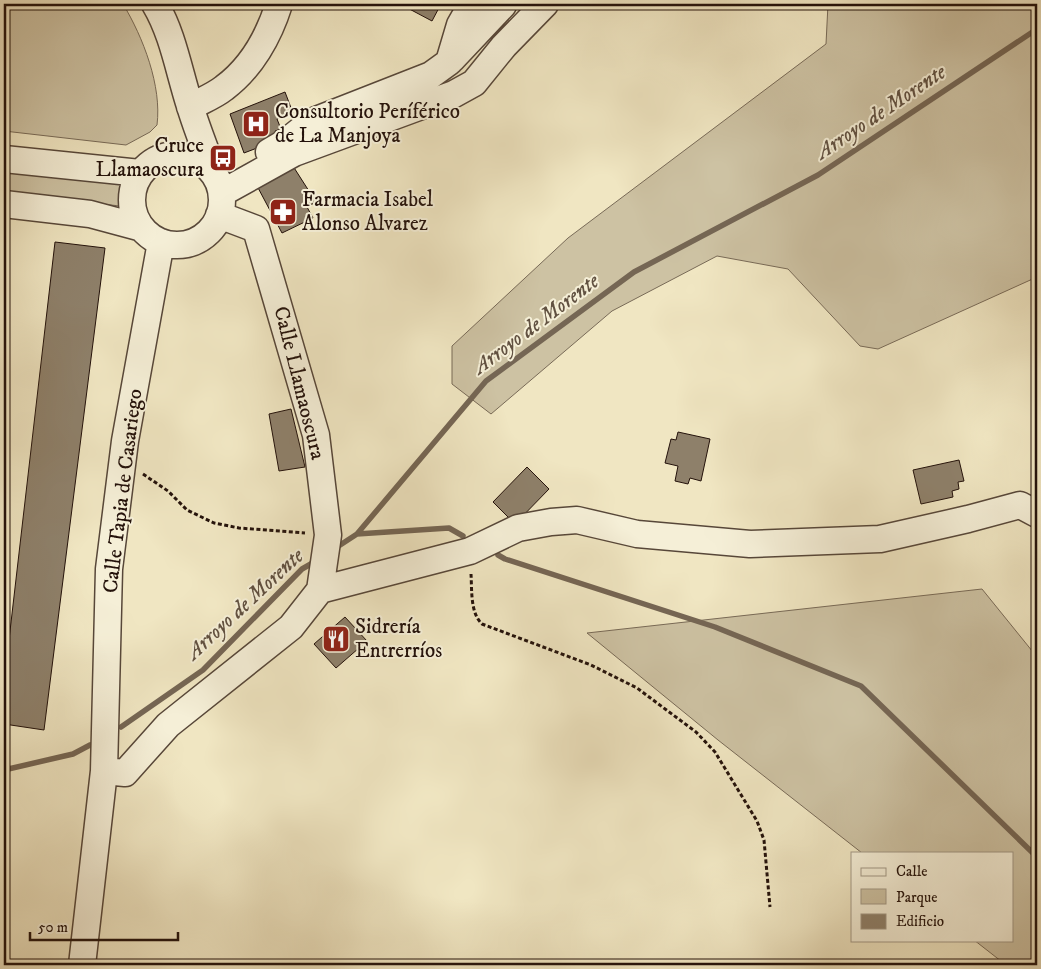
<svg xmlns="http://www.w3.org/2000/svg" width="1041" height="969" font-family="'IM FELL DW Pica',serif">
<rect width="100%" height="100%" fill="#f0e6c2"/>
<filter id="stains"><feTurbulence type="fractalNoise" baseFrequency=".004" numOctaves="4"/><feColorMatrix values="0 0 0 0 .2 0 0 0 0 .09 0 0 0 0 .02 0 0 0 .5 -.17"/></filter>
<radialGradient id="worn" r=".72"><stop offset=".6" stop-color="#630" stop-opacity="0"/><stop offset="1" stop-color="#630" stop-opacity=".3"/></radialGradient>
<path fill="#cdc2a3" stroke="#786a57" d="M4,4H123C143,37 162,86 157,125L150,132L126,145L4,131Z
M828,4H1037V277L878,349L860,346L788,269L717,256L612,311L491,414L452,384V346L568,238L826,44Z
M4,169L122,183L120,206L4,193Z
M982,589L1037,657V965H1006L974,940H1012V853H862L718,740L587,633Z"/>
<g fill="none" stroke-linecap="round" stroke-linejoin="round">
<path stroke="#756654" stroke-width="5.5" d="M357,534L449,528L463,536
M334,549L357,534L486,381L634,272L818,175L1037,29
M498,555L505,559L715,627L861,686L1037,857
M121,727L203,670L302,569L316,561
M4,770L73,754L90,745"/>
</g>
<path fill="#8e806a" stroke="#24120b" d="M400,4H441L432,21Z
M285,92L293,113L277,119L281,129L275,131L278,140L244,153L230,114Z
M291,163L316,202L307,207L313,218L282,233L256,184Z
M55,242L105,248L44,730L4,724V683Z
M291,409L305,467L279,471L269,414Z
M678,432L710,439L701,481L690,478L688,484L675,481L678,466L665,463L671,439L676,440Z
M959,460L964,481L958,482L959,489L952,491L953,497L921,504L913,470Z
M527,467L549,489L515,524L493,502Z
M345,617L367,641L336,668L314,644Z"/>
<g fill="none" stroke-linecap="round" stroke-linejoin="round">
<g stroke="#574739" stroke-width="29">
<path id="minor" d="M155,4C173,34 179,72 190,106C197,129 206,152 215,175
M452,59L503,5
M190,107C201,101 214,96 224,88C251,68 269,36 279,4
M269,152L286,142L311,122L431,75L449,62L460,25L472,4
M132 200a45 45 0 1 1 90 0a45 45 0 1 1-90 0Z
M4,159L140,173
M222,193L294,153L454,94L474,83L504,46L545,4
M4,204L90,214L142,228
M320,590L470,551L518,528L551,522L577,520L637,534L750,544L880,539L968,519L1020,505L1037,514
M104,771L125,773L168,725L291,627L320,590L328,535L316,435L256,229L219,215
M82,965L104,771L109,569L125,441L161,242"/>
</g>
<path stroke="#24120b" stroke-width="3" stroke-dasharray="4 2.5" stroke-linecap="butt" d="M143,474L168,491L187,510L214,523L239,528L305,533
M471,574C472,589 470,613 482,624L591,665L637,688L696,732L715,752L757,821L764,840L770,907"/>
<use href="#minor" stroke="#f5efd7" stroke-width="26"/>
</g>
<defs>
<g id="hospital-square" transform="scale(1.4375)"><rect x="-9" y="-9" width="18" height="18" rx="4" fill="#8f2418" stroke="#f5efd7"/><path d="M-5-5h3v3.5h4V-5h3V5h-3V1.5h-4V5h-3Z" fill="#fff"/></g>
<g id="bus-square" transform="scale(1.4375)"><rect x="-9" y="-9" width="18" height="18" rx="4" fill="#8f2418" stroke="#f5efd7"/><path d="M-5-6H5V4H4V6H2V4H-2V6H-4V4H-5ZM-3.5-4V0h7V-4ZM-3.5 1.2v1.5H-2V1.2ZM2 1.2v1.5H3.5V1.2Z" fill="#fff"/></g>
<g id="pharmacy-square" transform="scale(1.4375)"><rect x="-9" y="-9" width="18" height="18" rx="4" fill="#8f2418" stroke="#f5efd7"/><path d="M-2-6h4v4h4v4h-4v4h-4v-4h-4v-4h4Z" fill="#fff"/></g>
<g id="restaurant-square" transform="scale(1.4375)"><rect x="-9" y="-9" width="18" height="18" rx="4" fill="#8f2418" stroke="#f5efd7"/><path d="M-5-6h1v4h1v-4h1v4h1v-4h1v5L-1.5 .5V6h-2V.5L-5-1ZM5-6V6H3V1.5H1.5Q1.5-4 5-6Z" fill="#fff"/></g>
</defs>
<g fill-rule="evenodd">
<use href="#hospital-square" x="256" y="124"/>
<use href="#bus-square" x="223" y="158"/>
<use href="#pharmacy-square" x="283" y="212"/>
<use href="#restaurant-square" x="336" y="639"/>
</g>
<g text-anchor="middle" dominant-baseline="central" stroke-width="4" stroke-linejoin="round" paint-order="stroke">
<g font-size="21" fill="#24120b" stroke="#f5efd7" text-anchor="start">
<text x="275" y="112">Consultorio Períférico<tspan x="275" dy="24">de La Manjoya</tspan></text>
<text x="204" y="146" text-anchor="end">Cruce<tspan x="204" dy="24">Llamaoscura</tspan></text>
<text x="302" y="200">Farmacia Isabel<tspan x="302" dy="24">Alonso Alvarez</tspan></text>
<text x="355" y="627">Sidrería<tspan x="355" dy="24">Entrerríos</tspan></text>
</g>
<g font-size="21" fill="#24120b" stroke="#f5efd7">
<text transform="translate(299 383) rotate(76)">Calle Llamaoscura</text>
<text transform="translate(123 491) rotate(-83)">Calle Tapia de Casariego</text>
</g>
<g font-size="22" font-style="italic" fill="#615141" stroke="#f5efd7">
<text transform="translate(881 112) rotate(-34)">Arroyo de Morente</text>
<text transform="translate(536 324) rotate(-37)">Arroyo de Morente</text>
<text transform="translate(245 604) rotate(-43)">Arroyo de Morente</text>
</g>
</g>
<rect width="1041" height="969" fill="none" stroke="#f0e6c2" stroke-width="20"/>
<rect x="5" y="5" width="1031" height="959" fill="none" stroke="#24120b" stroke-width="2.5"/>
<rect x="10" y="10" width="1021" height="949" fill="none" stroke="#24120b"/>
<rect x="851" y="852" width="162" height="90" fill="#f5efd7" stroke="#a19785"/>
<rect x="861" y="868" width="25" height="8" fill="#f5efd7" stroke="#a19785"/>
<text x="896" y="876" font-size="15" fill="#24120b">Calle</text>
<rect x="861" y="889" width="25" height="15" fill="#cdc2a3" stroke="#a19785"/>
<text x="896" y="902" font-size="15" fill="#24120b">Parque</text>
<rect x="861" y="914" width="25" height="15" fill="#8e806a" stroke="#a19785"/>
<text x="896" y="926" font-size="15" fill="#24120b">Edificio</text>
<path d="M30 932v8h148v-8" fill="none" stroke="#24120b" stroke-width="2.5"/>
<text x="38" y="932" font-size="15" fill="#24120b" stroke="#f5efd7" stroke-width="4" paint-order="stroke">50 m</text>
<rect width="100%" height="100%" filter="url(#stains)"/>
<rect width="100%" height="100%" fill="url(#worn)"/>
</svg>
